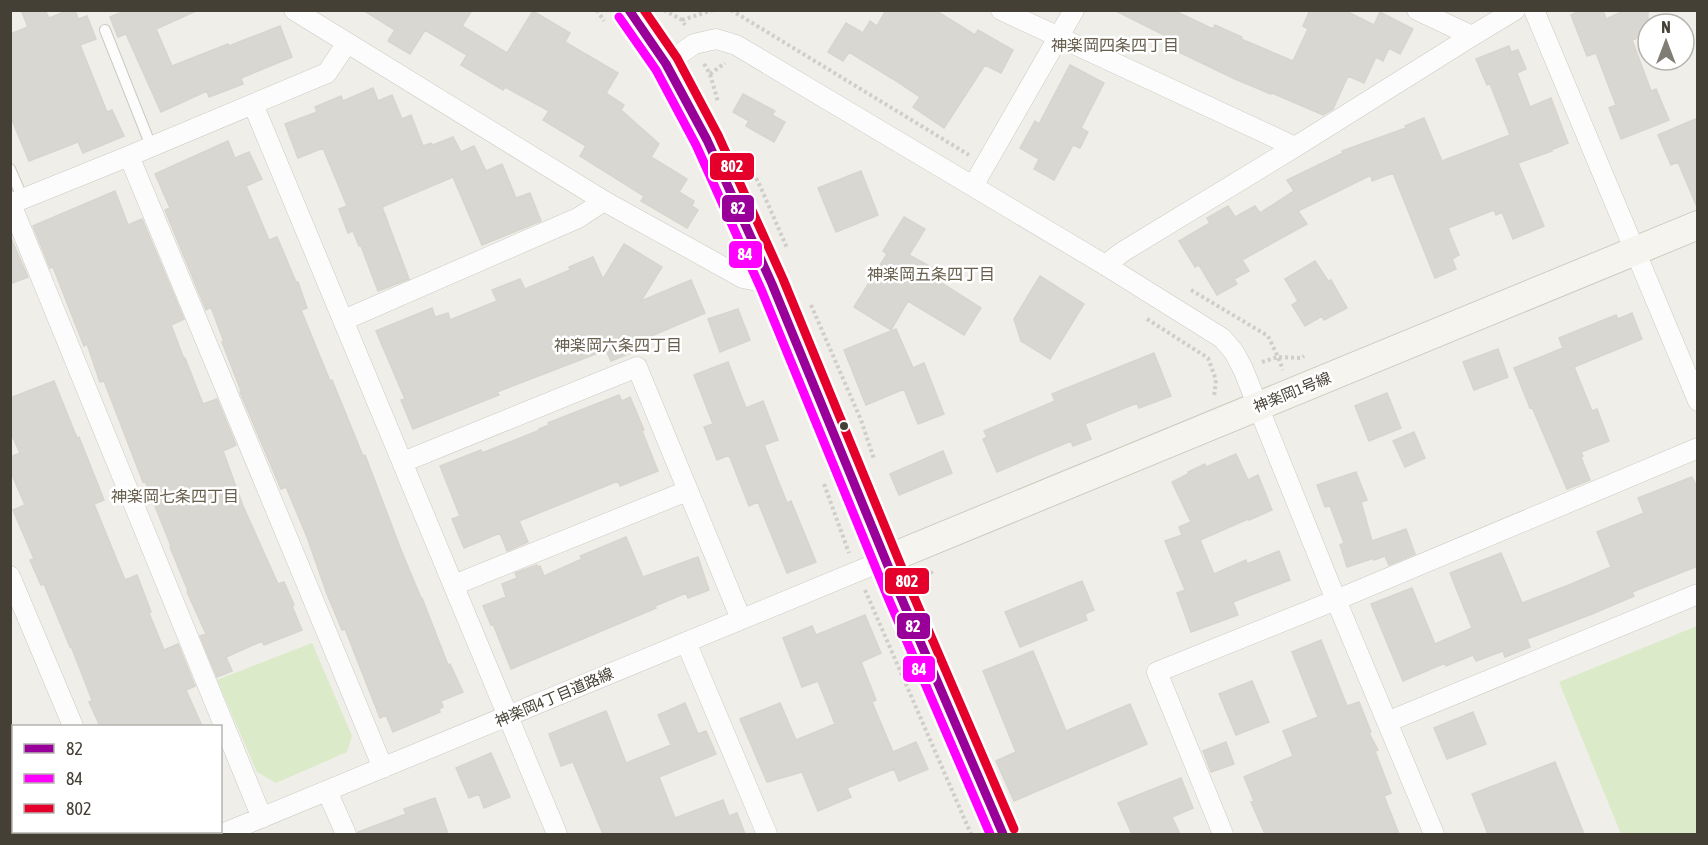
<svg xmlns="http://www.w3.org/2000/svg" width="1708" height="845" font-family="'Asap Condensed','Noto Sans JP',sans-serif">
<rect width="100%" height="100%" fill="#efeee8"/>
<path fill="#dbeac9" d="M1697,626V834H1621L1559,682Z
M312,643L352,736L347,752L276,783L257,772L217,680Z"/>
<path fill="#d9d7d1" stroke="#d7d5ce" stroke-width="1.5" d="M21,10H45L49,18L69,10H75L78,19L87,16L96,39L80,45L107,112L112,110L124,136L83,153L78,142L29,161L10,115V34L28,27Z
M127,10H198L156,29L172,66L228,44L229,46L280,26L292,57L241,78L243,84L209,97L207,91L161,112L126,34L118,37L110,17Z
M363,10H472L462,26L507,53L533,11L570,33L565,42L618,73L606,93L624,105L621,110L659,144L651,157L687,179L679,192L694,201L692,206L698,210L687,228L641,201L644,196L580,156L586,146L543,120L549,111L505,87L503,90L461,65L467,55L425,30L410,54L388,41L395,30Z
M886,10H935L975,35L978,30L1013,50L1001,73L985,65L944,128L913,107L920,97L893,79L849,52L843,61L828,52L846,23L863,33L870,21L877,26Z
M1114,10H1173L1213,29L1215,25L1242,37L1241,39L1293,61L1308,29L1303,26L1310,10H1344L1374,25L1380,12L1413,29L1400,54L1389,48L1383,61L1376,57L1364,83L1348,76L1333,109L1323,115L1272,93L1271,94L1235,79L1164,45L1168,37Z
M1582,10H1603L1606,19L1626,10H1648V34L1632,40L1651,91L1656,89L1669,120L1621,139L1609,108L1616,105L1596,53L1587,56L1571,15Z
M1509,46L1511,52L1518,50L1526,69L1517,73L1530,107L1551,98L1568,143L1551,150L1552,151L1518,163L1544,226L1513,239L1502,212L1496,215L1494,210L1448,228L1459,255L1452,259L1456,269L1435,278L1393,173L1372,181L1371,175L1298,211L1307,224L1242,260L1249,271L1234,279L1237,284L1217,295L1199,265L1195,267L1179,241L1210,223L1207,218L1228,206L1235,217L1255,206L1260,213L1294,191L1287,180L1343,153L1342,151L1406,128L1405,126L1424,118L1442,161L1510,135L1490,84L1487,85L1476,59Z
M1070,65L1104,83L1081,128L1088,132L1080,148L1073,145L1054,180L1034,169L1039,159L1020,148L1035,121L1039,124Z
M373,88L378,101L392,95L402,119L411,115L423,146L431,143L433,145L453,137L461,152L474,146L486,171L502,164L516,198L530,193L541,221L482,245L453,177L382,207L409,279L378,291L361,246H359L353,231L348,233L339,209L347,206L323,148L298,158L285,124L317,112L315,107L341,96L343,101Z
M743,94L775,111L772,115L785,122L774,142L746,126L749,121L733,112Z
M1698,118V207H1697L1678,162L1671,165L1658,135Z
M228,141L235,158L249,152L262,179L246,186L269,240L277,237L296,282H298L307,308L301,310L330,381L332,380L352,429L363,456L365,455L401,550L421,598H422L448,665L450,664L463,692L441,701L443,707L439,709L440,712L393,732L386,715L380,718L345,629L342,630L327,594L307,537L286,487L281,489L240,392L241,391L222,342H224L211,307L206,310L165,210L170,208L155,174Z
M861,171L878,215L836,232L818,188Z
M115,191L128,225L142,219L184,319L171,325L184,359L185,358L203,404L217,399L236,445L223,451L243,506L278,584L284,582L294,605L292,606L302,630L264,645L262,641L226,657L232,671L217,677L200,636L206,634L187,592L188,591L170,547L171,546L145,481L143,482L104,381L100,382L87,344L84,346L53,267L50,268L33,226Z
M904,217L925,229L909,255L944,274L940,282L981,308L964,335L908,301L891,330L854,307L887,254L883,251Z
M10,236L28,277L10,284Z
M624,244L662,267L641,301L691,280L705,313L635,343L638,350L611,361L606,350L497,392L499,395L413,429L401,400L405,399L376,331L432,308L435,317L448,313L450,320L497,301L492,290L520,279L525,289L570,270L569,267L593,257L603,279Z
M1315,261L1328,281L1331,280L1347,308L1324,320L1322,316L1305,326L1292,305L1298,301L1285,279Z
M1040,276L1084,304L1050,359L1021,341L1014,319Z
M738,309L750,340L720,352L708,319Z
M1632,313L1642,339L1574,367L1592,411L1597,409L1609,441L1581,452L1583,456L1581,457L1590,480L1567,489L1532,407L1530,408L1514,368L1563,348L1559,338L1616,315L1618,319Z
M896,329L913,368L924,363L944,414L918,424L904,389L866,405L844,350Z
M1498,349L1508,377L1474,390L1463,362Z
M1154,353L1171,396L1139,408L1137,403L1085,424L1091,439L1073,446L1071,441L997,472L983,439L987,437L984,431L1055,401L1052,394Z
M728,362L746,408L763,401L778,440L764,445L787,503L791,501L816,562L787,573L758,502L749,506L729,455L717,460L704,427L713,424L694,375Z
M54,381L77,438L79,437L104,500L94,504L125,580L137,575L151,612L149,613L164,650L178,644L195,686L186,690L202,726H100L89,702L92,700L71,646L70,647L44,584L41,585L30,560L34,559L13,510L25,505L10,470V457L20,453L10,431V398Z
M1387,393L1401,428L1369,441L1355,406Z
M619,395L622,401L630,397L644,430L642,431L658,471L620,486L618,481L519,521L528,542L507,551L500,533L464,548L452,519L460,516L440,466L481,450L482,453L540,430L539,429L549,425L548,423Z
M1414,432L1425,458L1405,467L1393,441Z
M943,451L952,473L899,495L890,474Z
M1236,454L1248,480L1258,475L1272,510L1249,520L1248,519L1200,540L1214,574L1246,560L1247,564L1279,551L1290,580L1233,602L1238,615L1191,632L1177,593L1185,590L1165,541L1182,535L1179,527L1191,522L1172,482L1188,474V472L1205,464L1206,467Z
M1356,472L1367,500L1361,502L1372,541L1406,529L1415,554L1389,565L1385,556L1374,560V558L1347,567L1340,545L1344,543L1330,506L1325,507L1317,485Z
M1692,477L1698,489V566L1632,592L1634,596L1592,614L1527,639L1530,647L1505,657L1503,651L1476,661L1473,655L1446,666L1445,663L1403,681L1371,604L1412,588L1435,644L1472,628L1450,573L1501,553L1522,603L1569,585L1611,567L1597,532L1644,513L1638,498Z
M626,537L643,577L698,557L709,590L688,598L686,593L655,606L656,608L511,669L493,624L491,625L483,606L506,597L502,584L517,578L515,573L537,565L538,567L540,566L544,576L582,559L580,556Z
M1082,581L1094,610L1085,614L1087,620L1020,647L1005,612Z
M865,615L881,653L861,662L876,700L872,702L893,752L916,742L928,769L899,781L894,769L847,788L851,797L818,811L802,772L767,782L740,719L780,703L796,740L835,724L818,681L802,687L783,638L812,626L816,635Z
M1321,640L1347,706L1359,702L1371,732L1369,733L1378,750L1375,751L1391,793L1384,796L1399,834H1265L1251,802L1254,801L1244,777L1293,756L1283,731L1318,717L1292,652Z
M1033,651L1066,731L1130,704L1147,744L1014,801L996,761L1016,752L983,671Z
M1252,681L1269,722L1236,735L1219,694Z
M685,703L698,734L706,731L716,754L659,777L675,818L723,800L729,816L737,813L745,834H603L573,762L561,766L549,734L606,711L626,763L671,745L658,715Z
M1473,712L1486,744L1447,759L1434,728Z
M1226,742L1234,764L1211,772L1203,751Z
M491,753L510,797L484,808L479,794L469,798L456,768Z
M1555,762L1584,834H1488L1472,794Z
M1181,778L1193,808L1172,817L1180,834H1132L1118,803Z
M435,798L448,834H358V832L406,814L404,809Z"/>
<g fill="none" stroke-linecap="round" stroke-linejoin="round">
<g stroke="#cbcac4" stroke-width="12">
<path id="lane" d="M105,30L151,146
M10,169L23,199"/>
</g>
<g stroke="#cbcac4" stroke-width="21">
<path id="street" d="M294,10L604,201L743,278L772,284
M1001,10L1295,147
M1417,10L1472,36
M1534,10L1698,401
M666,64L694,44L716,39L736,45L1105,265L1222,338L1234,352L1243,369L1336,600L1434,834
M253,104L557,834
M129,156L383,768
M973,186L1074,10
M10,204L129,156L327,73L347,43
M11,204L262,818
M1105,265L1124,251L1295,147L1472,36L1515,10
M344,320L578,218L604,201
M403,462L637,367L741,619
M10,576L73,726
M454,585L687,491
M686,642L767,834
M1387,722L1698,594
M327,791L346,834
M117,832L118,834
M222,834L885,560
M1223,834L1157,672L1336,600L1698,448"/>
</g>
<g stroke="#cecbbf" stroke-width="30">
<path id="secondary" d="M629,10L666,64L707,140L772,284L900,595L1003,834
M885,560L1698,225"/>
</g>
<path stroke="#d0ceca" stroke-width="4" stroke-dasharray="3 3" stroke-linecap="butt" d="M597,10L604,21
M664,10L682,20L685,25
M731,10L969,155
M682,20L713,10
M704,64L710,74L718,102
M710,74L725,63
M748,162L761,188L787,248
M1191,290L1268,336L1278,357L1301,358L1304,356
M811,305L861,420L874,459
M1147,319L1208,358L1216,380L1214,397
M1262,362L1278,357L1283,370
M824,484L849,553
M923,583L933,570
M865,590L971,834"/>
<use href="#lane" stroke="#fdfcfc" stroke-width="10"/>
<use href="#street" stroke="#fdfcfc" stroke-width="20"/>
<use href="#secondary" stroke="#f6f4ee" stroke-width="28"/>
<g stroke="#fff" stroke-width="14">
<path id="bus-1" d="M629,10L666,64L707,140L772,284L900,595L1003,834"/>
</g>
<g stroke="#fff" stroke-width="14">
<path id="bus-2" d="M619,17L656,70L696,145L761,289L889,600L990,834"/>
</g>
<g stroke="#fff" stroke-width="14">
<path id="bus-3" d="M644,10L677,58L718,135L783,279L911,590L1014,829"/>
</g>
<use href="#bus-1" stroke="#909" stroke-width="9"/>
<use href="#bus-2" stroke="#f0f" stroke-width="9"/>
<use href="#bus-3" stroke="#e4002b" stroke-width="9"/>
</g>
<circle fill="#454035" stroke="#fff" stroke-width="2" cx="844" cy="426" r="5"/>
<g text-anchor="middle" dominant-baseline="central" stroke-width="5" stroke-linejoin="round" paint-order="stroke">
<g font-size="15" fill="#454035" stroke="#fff">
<text transform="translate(1292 392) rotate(-22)">神楽岡1号線</text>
<text transform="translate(554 697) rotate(-23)">神楽岡4丁目道路線</text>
</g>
<g font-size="16" fill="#675e4d" stroke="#fff">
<text x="1115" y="45">神楽岡四条四丁目</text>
<text x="931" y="274">神楽岡五条四丁目</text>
<text x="618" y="345">神楽岡六条四丁目</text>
<text x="175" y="496">神楽岡七条四丁目</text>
</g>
</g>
<g stroke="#fff" stroke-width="2">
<rect x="709" y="152" width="46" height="29" rx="6" fill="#e4002b"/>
<rect x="721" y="194" width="34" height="29" rx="6" fill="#909"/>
<rect x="728" y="240" width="35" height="29" rx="6" fill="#f0f"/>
<rect x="884" y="567" width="46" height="28" rx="6" fill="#e4002b"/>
<rect x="896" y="612" width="35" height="28" rx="6" fill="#909"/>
<rect x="902" y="655" width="34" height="28" rx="6" fill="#f0f"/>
</g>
<g font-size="16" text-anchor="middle" font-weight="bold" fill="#fff">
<text x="732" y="172">802</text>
<text x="738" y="214">82</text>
<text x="745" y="260">84</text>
<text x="907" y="587">802</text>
<text x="913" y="632">82</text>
<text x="919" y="675">84</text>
</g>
<rect width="1708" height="845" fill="none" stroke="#454035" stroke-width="24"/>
<rect x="12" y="725" width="210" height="108" fill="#ffffff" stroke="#b5b3ae" stroke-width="1.5"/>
<rect x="24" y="744" width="30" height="9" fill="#990099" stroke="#b5b3ae" stroke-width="1.5"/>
<text x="66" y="755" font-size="18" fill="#454035">82</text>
<rect x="24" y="774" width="30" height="9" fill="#ff00ff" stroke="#b5b3ae" stroke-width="1.5"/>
<text x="66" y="785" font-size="18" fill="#454035">84</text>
<rect x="24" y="804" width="30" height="9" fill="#e4002b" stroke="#b5b3ae" stroke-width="1.5"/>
<text x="66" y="815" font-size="18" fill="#454035">802</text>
<g transform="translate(1666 42)"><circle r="28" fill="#ffffff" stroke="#b5b3ae" stroke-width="1.5"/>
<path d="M0-4.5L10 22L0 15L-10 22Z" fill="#807d74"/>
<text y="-9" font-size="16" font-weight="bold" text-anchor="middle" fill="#454035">N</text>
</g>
</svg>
